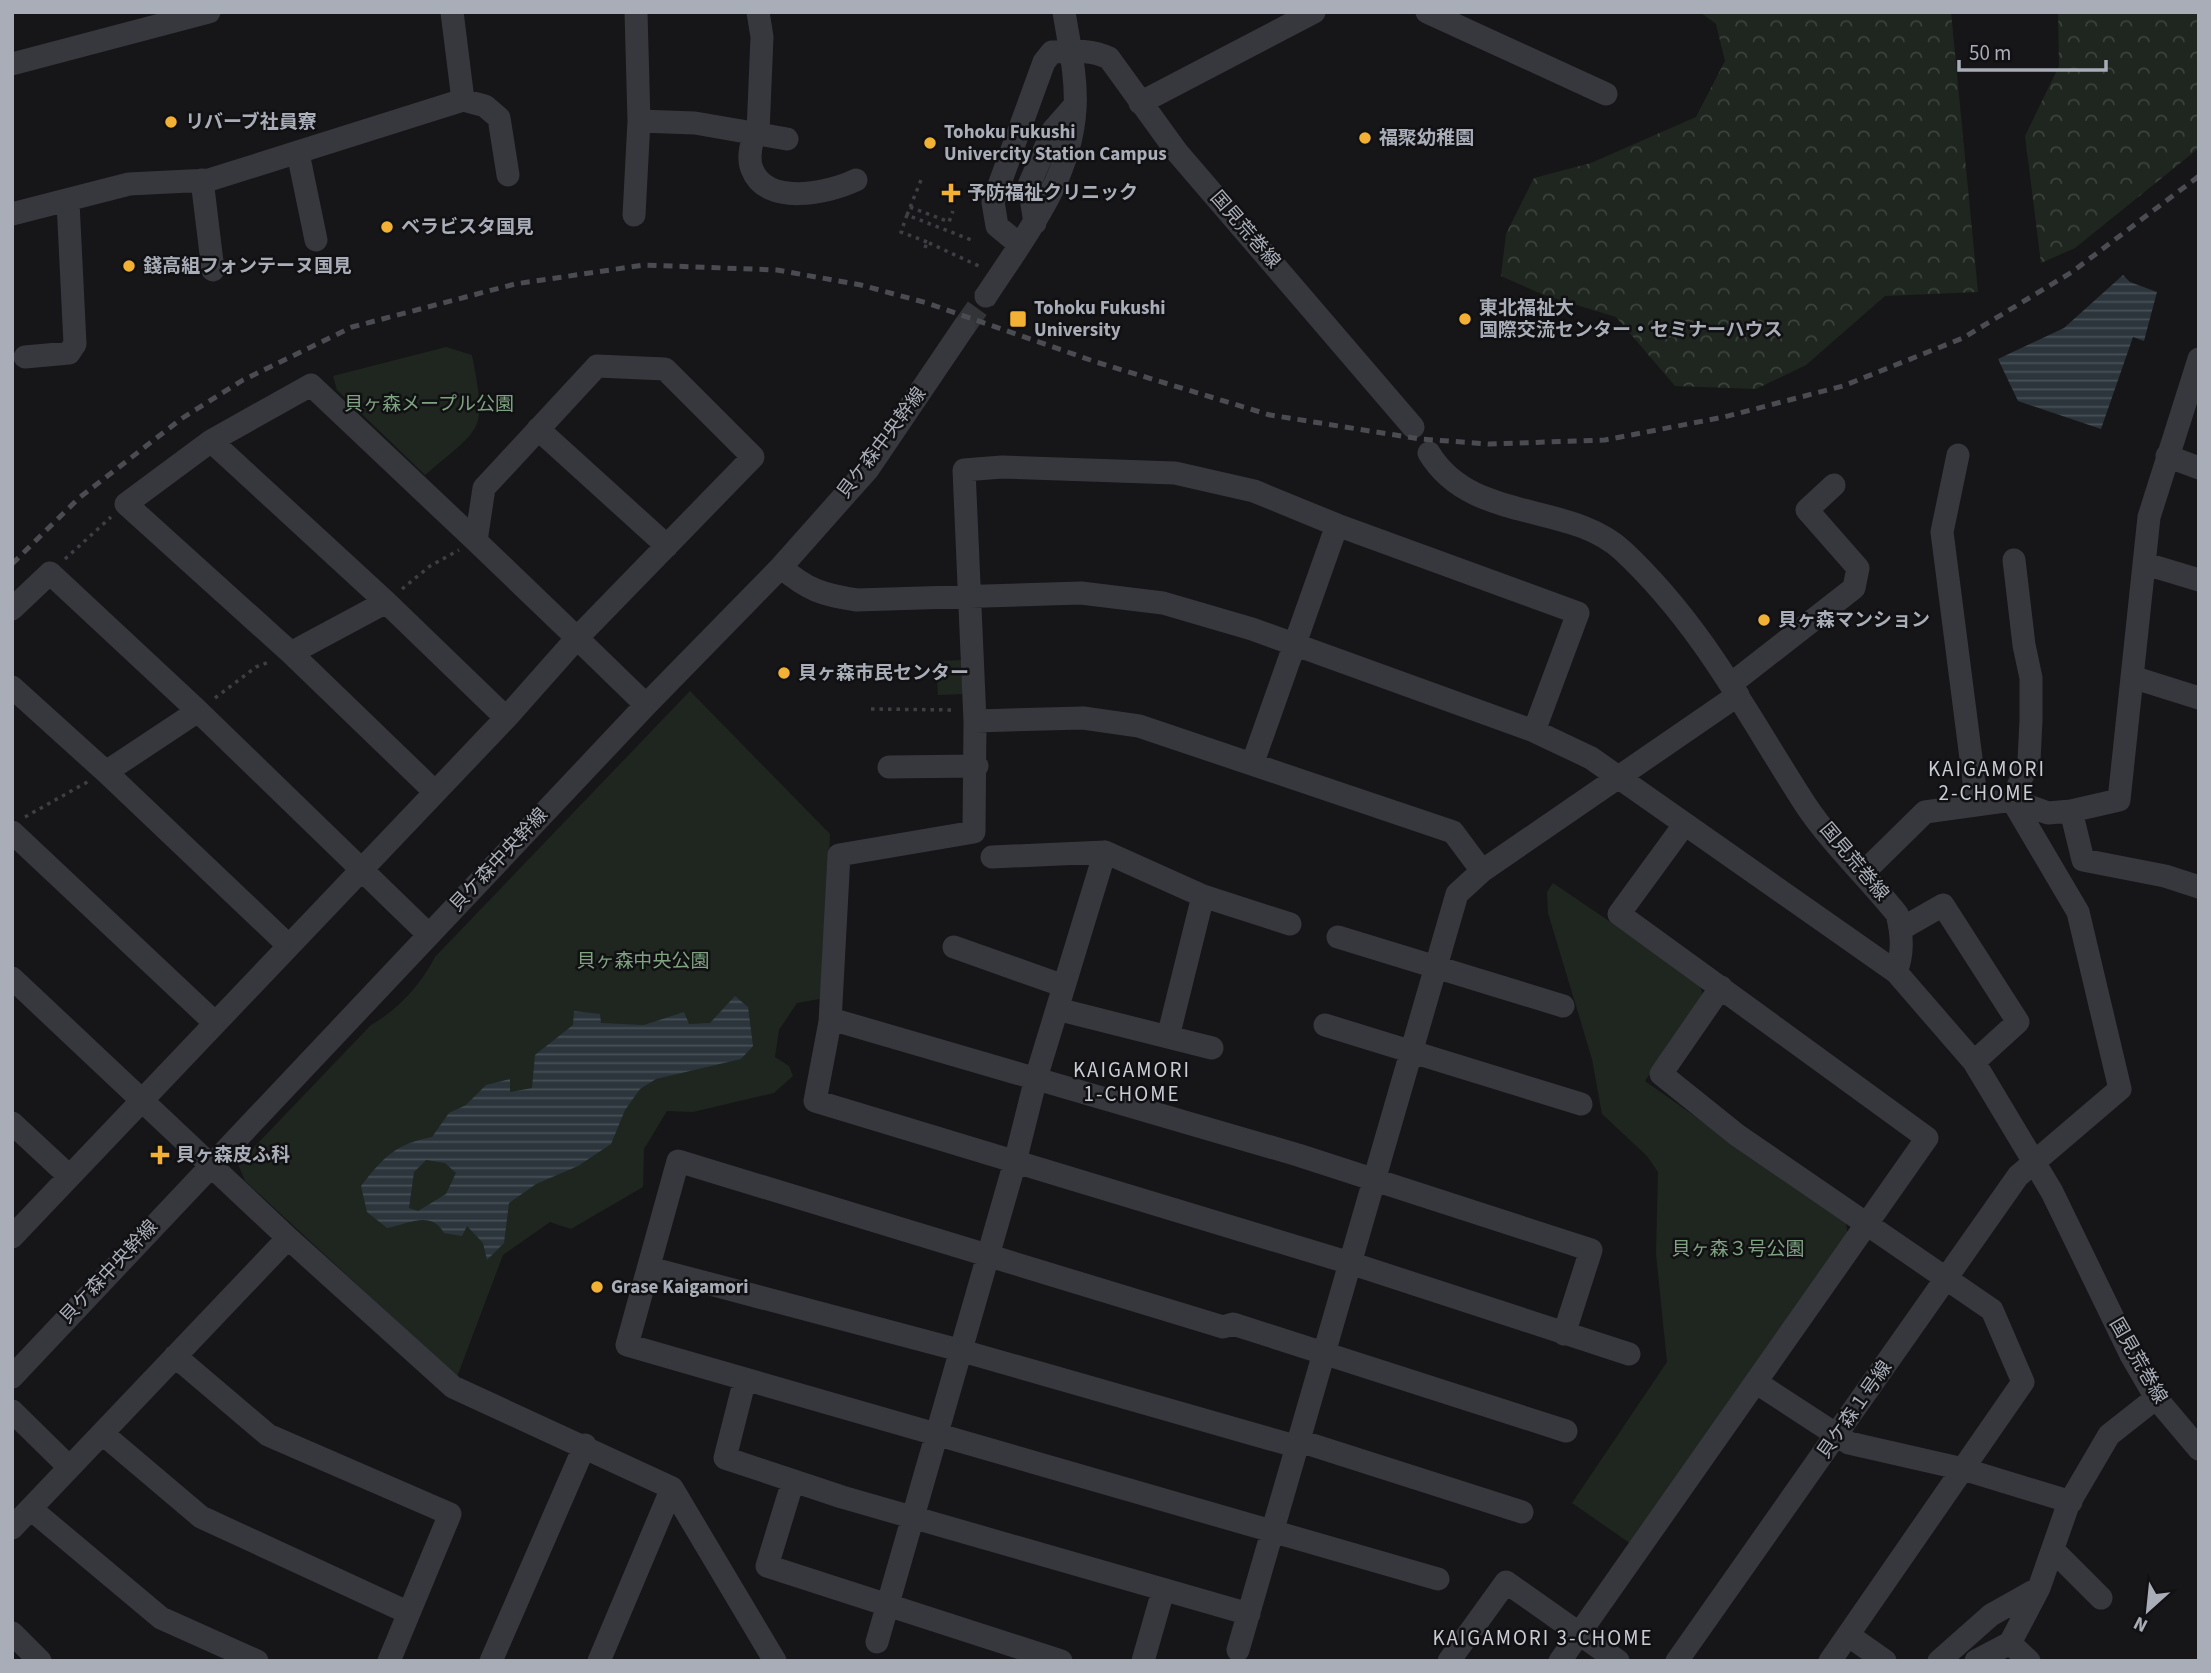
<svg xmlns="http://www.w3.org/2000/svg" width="2211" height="1673" font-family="'Source Sans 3','Noto Sans JP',sans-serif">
<defs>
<pattern id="forest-crowns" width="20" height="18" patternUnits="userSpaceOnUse" patternTransform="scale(1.75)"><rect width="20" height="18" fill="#1e261f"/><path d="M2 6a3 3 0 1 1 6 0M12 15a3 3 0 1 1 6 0" fill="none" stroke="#3c433d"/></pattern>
<pattern id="water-rules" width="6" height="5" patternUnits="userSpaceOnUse" patternTransform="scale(1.75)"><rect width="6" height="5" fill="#2c353c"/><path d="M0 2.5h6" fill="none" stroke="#485056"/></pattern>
</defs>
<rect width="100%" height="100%" fill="#161618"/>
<path fill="url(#forest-crowns)" d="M1700,12H1951L1978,292L1885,296L1806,365L1756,389L1675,386L1616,317L1544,295L1501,276L1506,234L1534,178L1591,163L1696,117L1725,61L1716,24Z
M2058,12H2199V148L2075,248L2041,263L2025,136L2059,66Z"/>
<path fill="#1e261f" d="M446,347L472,355C487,434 483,425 425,475L337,390L333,376Z
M963,660L965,694L938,695L936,661Z
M690,691L830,834L825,998L797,1003L779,1030L775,1057L789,1066L793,1076L774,1093L693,1112L667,1111L644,1149L643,1187L571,1229L550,1222L503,1255L457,1377L245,1181L238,1164L371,1025C398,1010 421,984 435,957Z
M1553,883L1699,982L1703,996L1645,1081L1846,1223L1848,1237L1631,1544L1572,1503L1667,1362L1656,1254L1658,1172L1647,1156L1602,1114L1592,1059L1548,913L1547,892Z"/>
<path fill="url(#water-rules)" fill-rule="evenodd" d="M2123,275L2130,282L2157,292L2144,341L2133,337L2101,429L2018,401L1998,359L2064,328Z
M735,996L748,1007L753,1046L741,1059L656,1079L640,1089L625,1110L611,1144L578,1166L536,1184L509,1203L504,1243L487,1260L483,1243L467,1226L462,1236L444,1233C431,1210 409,1224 387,1228L367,1212L361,1186C384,1157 395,1144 432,1137L449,1113L466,1105L486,1085L510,1079V1092L532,1088L535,1055L573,1025L574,1011L600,1014L601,1023L644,1025L684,1012L689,1024L710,1023ZM426,1160L445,1163L456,1173L446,1194L418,1211L409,1208L414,1172Z"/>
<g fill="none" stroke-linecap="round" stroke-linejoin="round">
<path stroke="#333438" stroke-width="23" stroke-dasharray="23 11" stroke-linecap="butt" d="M964,327L986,296"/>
<path stroke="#3d3f44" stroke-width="3.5" stroke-dasharray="3.5 5" stroke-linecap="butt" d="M910,207L949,222L953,211
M907,215L921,180
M927,242L901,232L907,215L974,241
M925,248L927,242L981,267
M65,559L111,517
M402,589L430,566L459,550
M215,698L256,667L269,662
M871,709L955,710
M25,817L89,781"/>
<path stroke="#37383d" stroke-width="23" d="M452,12L463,100
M758,12L762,37L758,132
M1427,12L1606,94
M12,64L209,12
M1140,103L1314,12
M639,121L695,123L787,139
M754,132C752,144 747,157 752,169C766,207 829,193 856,180
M298,153L316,240
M202,180L213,270
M12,214L129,184L209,180L463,100L485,106L499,118L508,175
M634,215L639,121L636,12
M1035,223L1029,185L1053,130L1075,105
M1020,245L997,226L993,202L1044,62L1052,52C1073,51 1090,49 1109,58L1177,152L1413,427
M986,296C1023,239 1071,180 1075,109C1077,76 1069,44 1064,12
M25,357L69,353L75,344L68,202
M597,366L665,369L753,457L577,638L476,541L484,488Z
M538,429L667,546
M211,441L311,385L476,541
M1429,453C1472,524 1570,501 1623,551C1703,626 1747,714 1805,804C1830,842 1868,878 1897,914C1902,933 1904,953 1896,972
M1958,455L1942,532L1977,805
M2167,456L2199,468
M2146,564L2199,580
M781,567C807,590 823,595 857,600L1081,593L1163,603L1252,629L1534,731L1591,758L1896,972L1974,1062L2052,1192L2131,1355L2156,1398L2199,1449
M12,609L50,573L198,711
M291,653L126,504L211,441L386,602
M2132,677L2199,698
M1731,684L1854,588L1858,568L1807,510L1834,485
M12,687L106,772
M975,721L974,832L839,855L830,1022L815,1101L1350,1263L1629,1354
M1253,762L1337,525
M889,767L977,766
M435,792L291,653L386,602L506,718
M2071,811L2083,860L2165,876L2199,887
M12,832L215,1023
M1105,852L1203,896L1290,924
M1482,871L1453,832L1139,726L1083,718L975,721L964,470L1002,467L1175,473L1254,491L1337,525L1578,613L1534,731
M1864,872L1925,812L2012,800L2048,813L2071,811L2119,800L2149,517L2199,359
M1901,929L1943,905L2018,1022L1974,1062
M1338,937L1563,1006
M289,946L106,772L198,711L429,935
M954,947L1064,986
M12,978L288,1238L453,1387L672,1488L775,1661
M1721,987L1661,1074L1737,1135L1992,1310L2023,1382L1830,1661
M1057,1009L1212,1048
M831,1019L1298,1155L1591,1250L1564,1334
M1325,1025L1581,1104
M1168,1037L1203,896
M12,1123L69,1176
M12,1237L506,718L577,638L646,705
M650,1268L959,1350L1295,1446L1306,1443L1522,1512
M175,1356L268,1435L450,1514L389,1661
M12,1377L646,705L781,567L868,469L964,327
M745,1379L725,1458L842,1497L1249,1614
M1757,1383L1849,1443L1963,1469L2071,1502
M12,1411L68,1466
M103,1434L201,1517L409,1613
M793,1481L767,1566L1061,1661
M31,1509L161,1618L257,1661
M12,1528L288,1238
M2053,1550L2101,1598
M1438,1579L627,1345L678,1161L1223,1327L1233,1324L1566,1431
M12,1633L40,1661
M1848,1635L1885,1661
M877,1642L1015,1162L1036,1078L1105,852L992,857
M2010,1643L2029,1661
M1238,1650L1457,894L1482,871L1738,695
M491,1661L585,1445
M599,1661L672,1488
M1143,1661L1163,1591
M1449,1661L1506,1582L1618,1661
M1560,1661L1927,1138L1619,914L1684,825
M1677,1661L2018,1176L2120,1089L2078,912L2012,800L2029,761L2031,720V678L2024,645L2014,560
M1939,1661L1991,1615L2039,1588L2068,1505L2109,1435L2156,1398
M1976,1661L2010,1643L2039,1588"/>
<path stroke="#4a4c52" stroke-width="5" stroke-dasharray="9 7" stroke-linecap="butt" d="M12,564L79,498L181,419L243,380L352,327L515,284L644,265L777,270L861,285L927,303L1096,362L1270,415L1420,439L1489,444L1605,440L1724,417L1843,386L1963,338L2072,272L2199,176"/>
</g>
<g fill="#f2b134" stroke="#111113" stroke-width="2.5">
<circle cx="171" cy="122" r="7"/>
<circle cx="1365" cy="138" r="7"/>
<circle cx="930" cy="143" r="7"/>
<path d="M947.5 182.5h7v7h7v7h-7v7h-7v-7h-7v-7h7z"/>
<circle cx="387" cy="227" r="7"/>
<circle cx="129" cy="266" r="7"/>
<rect x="1009" y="310" width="18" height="18" rx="3.5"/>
<circle cx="1465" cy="319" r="7"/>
<circle cx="1764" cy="620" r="7"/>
<circle cx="784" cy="673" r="7"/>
<path d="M156.5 1144.5h7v7h7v7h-7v7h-7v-7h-7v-7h7z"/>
<circle cx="597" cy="1287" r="7"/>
</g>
<g text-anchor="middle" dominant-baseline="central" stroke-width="5" stroke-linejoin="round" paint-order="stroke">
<g font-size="19" font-weight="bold" fill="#a8adb8" stroke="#111113" text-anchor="start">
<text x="185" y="122">リバーブ社員寮</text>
<text x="944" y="132">Tohoku Fukushi<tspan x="944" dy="22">Univercity Station Campus</tspan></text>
<text x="1379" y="138">福聚幼稚園</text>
<text x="967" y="193">予防福祉クリニック</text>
<text x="401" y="227">ベラビスタ国見</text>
<text x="143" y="266">錢高組フォンテーヌ国見</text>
<text x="1034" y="308">Tohoku Fukushi<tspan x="1034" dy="22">University</tspan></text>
<text x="1479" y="308">東北福祉大<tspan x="1479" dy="22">国際交流センター・セミナーハウス</tspan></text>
<text x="1778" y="620">貝ヶ森マンション</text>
<text x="798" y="673">貝ヶ森市民センター</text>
<text x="176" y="1155">貝ヶ森皮ふ科</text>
<text x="611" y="1287">Grase Kaigamori</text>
</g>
<g font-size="19" fill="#a8adb8" stroke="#111113">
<text transform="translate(1245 230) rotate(49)">国見荒巻線</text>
<text transform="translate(882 443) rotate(-53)">貝ケ森中央幹線</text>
<text transform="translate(499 860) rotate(-47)">貝ケ森中央幹線</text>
<text transform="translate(1854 862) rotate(50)">国見荒巻線</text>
<text transform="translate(109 1272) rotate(-47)">貝ケ森中央幹線</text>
<text transform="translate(2138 1361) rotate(60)">国見荒巻線</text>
<text transform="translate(1855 1410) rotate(-55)">貝ケ森１号線</text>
</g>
<g font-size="19" fill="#7fa381" stroke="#111113">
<text x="429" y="404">貝ヶ森メープル公園</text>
<text x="643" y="961">貝ヶ森中央公園</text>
<text x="1738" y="1249">貝ヶ森３号公園</text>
</g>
<g font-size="21" letter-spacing="2" fill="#c9ccd4" stroke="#111113">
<text x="1987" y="769">KAIGAMORI<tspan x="1987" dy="24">2-CHOME</tspan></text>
<text x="1132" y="1070">KAIGAMORI<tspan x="1132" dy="24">1-CHOME</tspan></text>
<text x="1543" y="1638">KAIGAMORI 3-CHOME</text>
</g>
</g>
<rect width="2211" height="1673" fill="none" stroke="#a8adb8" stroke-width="28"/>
<g transform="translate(2148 1610) rotate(207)" stroke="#111113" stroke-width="5" paint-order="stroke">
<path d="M0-5L12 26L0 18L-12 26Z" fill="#a8adb8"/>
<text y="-10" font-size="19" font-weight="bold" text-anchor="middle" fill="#a8adb8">N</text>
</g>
<path d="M1959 60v10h147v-10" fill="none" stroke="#a8adb8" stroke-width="3.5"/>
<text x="1969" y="60" font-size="21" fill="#a8adb8" stroke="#111113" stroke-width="5" paint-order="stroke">50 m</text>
</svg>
